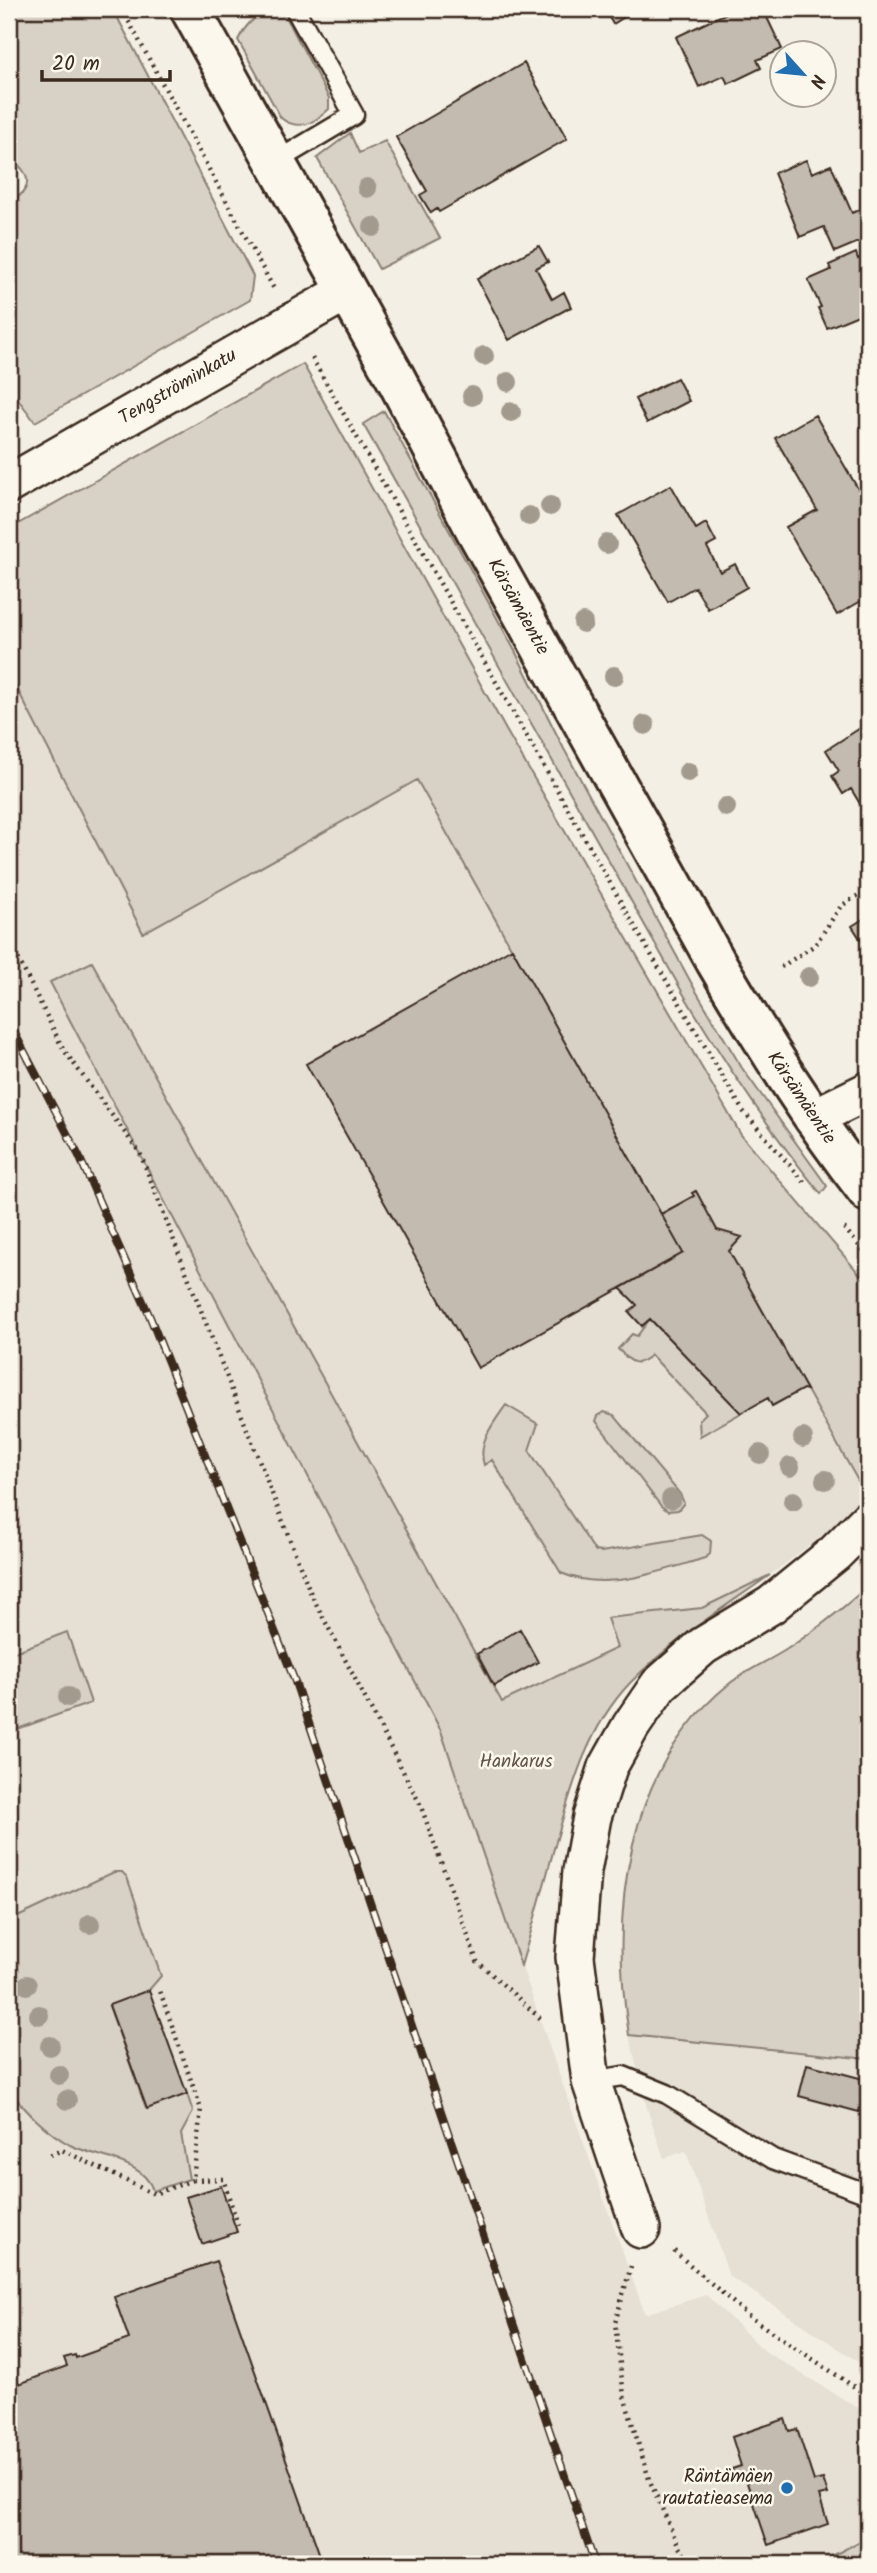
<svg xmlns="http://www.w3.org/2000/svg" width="877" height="2573" font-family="Kalam,sans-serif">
<rect width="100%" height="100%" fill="#f3efe4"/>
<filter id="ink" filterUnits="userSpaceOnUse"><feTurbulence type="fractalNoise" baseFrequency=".0143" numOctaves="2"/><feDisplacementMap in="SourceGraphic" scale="14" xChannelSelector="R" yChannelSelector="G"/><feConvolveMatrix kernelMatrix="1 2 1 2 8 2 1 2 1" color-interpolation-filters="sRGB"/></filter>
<g filter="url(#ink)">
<path fill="#e5dfd4" d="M9,673L143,932L506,730L741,1135L868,1284V1493L855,1511L770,1575L441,1731L555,2063L645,2314L706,2295L766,2352L868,2414V2537L817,2564H9Z
M629,2035L868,2059V2368L729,2276L686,2151L664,2158L647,2108Z"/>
<path fill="#d8d1c6" stroke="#8a7e72" stroke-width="2" d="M9,9H113L253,276L250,300L35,422L9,387V201C34,193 32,169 9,160Z
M278,9L284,13L329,98V109C316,122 298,132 281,118L238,40C246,24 259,11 278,9Z
M350,133L359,153L385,141L440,238L379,269L317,158Z
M303,364L506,730L741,1135L868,1284V1493L858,1481L695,1191L693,1193L694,1196L661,1214L417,780L143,933L9,673V529Z
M384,411L515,651L564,749L693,986L742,1068L827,1186L821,1194C769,1130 726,1065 684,995L363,424Z
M92,962L502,1702L617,1648L607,1618L702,1608L770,1575C722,1609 671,1641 630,1683C586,1729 570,1793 553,1852C543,1890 532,1928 521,1966L441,1731L50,982Z
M650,1319L741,1413L700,1436L699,1420L706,1413L651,1355C635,1369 630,1361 618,1349L632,1334L637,1336Z
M506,1405L538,1424L529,1450L595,1551L601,1552L702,1535L711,1541L710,1554L705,1558C660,1571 607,1593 561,1573L492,1460L484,1465C477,1442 494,1422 506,1405Z
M604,1412L614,1415L680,1494L684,1503L678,1510L668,1511L661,1506L596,1421L598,1416Z
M868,1586V2059L629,2035C609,1911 626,1768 729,1684C746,1671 766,1662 784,1651C814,1632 842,1609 868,1586Z
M67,1632L91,1703L9,1732V1654Z
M114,1872H122L127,1877L161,1976L149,1990L109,2006L146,2108L187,2094L193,2112L181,2134L189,2179L153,2191C144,2159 96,2158 70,2145C45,2131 27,2112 9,2090V1921Z
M868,2537V2564H817Z"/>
<path fill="#c3bbb0" stroke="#3b2a1e" stroke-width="2" d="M604,9H637L613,24Z
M735,9H763L782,49L757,60L761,68L728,84L724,76L699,87L676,37Z
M524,63L567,139L439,212L437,209L431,213L420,195L427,191L396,137Z
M806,160L812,173L831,165L852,213L861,209L866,211L868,238L835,252L824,227L800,237L774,173Z
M539,246L548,262L536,268L552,299L564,292L571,307L509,340L477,279Z
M856,253L858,259L868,254V311L827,328L818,308L821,307L808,280L831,270L829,265Z
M677,378L689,401L647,423L635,399Z
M815,415L868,506V597L837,615L786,527L817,510L775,438Z
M671,485L696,529L706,523L716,542L707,547L720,572L735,564L747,587L708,609L695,587L668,602L618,515Z
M868,723V817L851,789L843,794L832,776L839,771L826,750Z
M868,916V951L852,926Z
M512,948L683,1253L478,1368L306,1064Z
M696,1191L717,1230L742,1237L729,1251L807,1390L803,1389L772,1406L768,1398L741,1413L650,1319L642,1326L629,1312L637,1305L620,1288L683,1253L661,1214L694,1196L692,1193Z
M520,1629L538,1662L494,1686L477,1654Z
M149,1990L187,2094L147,2109L109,2005Z
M807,2064L867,2080L859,2112L799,2096Z
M221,2186L237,2232L202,2244L186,2197Z
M216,2261L323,2564H9V2355L19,2384L67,2366L64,2358L75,2355L76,2358L129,2339L114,2297Z
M785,2419L789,2431L797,2429L814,2481L823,2479L828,2494L819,2496L828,2524L768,2545L745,2477L735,2480L732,2469L741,2466L732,2437Z"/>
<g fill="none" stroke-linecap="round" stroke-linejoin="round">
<g stroke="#3b2a1e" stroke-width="23">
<path id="service" d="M275,162L354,115L295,9
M591,2081L623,2076L667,2094L773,2159L868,2194"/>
</g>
<g stroke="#3b2a1e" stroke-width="42">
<path id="minor" d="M9,484L347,291
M813,1118L868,1091
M641,2229L591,2081L575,1957L582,1871L592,1817L608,1767L631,1726L659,1685L703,1646L771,1605L835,1553L868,1520"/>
</g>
<g stroke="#3b2a1e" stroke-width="44">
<path id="tertiary" d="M190,9L395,377L475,529L716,962C763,1042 811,1119 868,1192"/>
</g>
<path stroke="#3b2a1e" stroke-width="4.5" stroke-dasharray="2 5" stroke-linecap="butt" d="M122,9L274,289
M312,358L643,941L743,1111L806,1184
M9,940L63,1049L140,1153L311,1594L420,1804L477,1961L541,2019
M781,967L815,945L841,906L868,889
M844,1228L868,1256
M50,2155L62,2150L154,2194L193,2180L201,2109L160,1991
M193,2180L223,2179L239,2228
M674,2251L751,2318L868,2396
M631,2266L615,2323L624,2396L649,2479L679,2547L691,2564"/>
<use href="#service" stroke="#fbf7ec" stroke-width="18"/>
<use href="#minor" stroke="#fbf7ec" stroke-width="37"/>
<use href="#tertiary" stroke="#fbf7ec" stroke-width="38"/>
<g stroke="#3b2a1e" stroke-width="8">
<path id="rail" d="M9,1022L79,1156L150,1317L294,1679L595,2564"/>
</g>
<use href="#rail" stroke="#fbf7ec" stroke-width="5" stroke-dasharray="16" stroke-linecap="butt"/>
</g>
<g fill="#a39a8e">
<circle cx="367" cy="188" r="10"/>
<circle cx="373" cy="227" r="10"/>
<circle cx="484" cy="356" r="10"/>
<circle cx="508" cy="382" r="10"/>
<circle cx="472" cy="396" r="10"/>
<circle cx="511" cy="412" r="10"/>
<circle cx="550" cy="506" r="10"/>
<circle cx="529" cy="516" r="10"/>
<circle cx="607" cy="544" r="10"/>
<circle cx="583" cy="623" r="10"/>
<circle cx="614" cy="676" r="10"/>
<circle cx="645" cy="725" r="10"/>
<circle cx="688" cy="772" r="10"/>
<circle cx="726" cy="807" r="10"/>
<circle cx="809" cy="977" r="10"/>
<circle cx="803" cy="1438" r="10"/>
<circle cx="760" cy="1454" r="10"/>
<circle cx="790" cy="1467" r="10"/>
<circle cx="825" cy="1480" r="10"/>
<circle cx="671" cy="1499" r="10"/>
<circle cx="793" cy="1501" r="10"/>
<circle cx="68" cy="1697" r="10"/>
<circle cx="90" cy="1924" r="10"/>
<circle cx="27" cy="1985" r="10"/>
<circle cx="39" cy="2015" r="10"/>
<circle cx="50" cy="2046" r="10"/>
<circle cx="59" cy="2075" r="10"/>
<circle cx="67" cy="2100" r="10"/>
</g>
</g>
<circle fill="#1f6fb2" stroke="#fbf7ec" stroke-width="2.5" cx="787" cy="2488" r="7"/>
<g text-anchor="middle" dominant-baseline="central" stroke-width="5" stroke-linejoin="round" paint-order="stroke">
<g font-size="19" fill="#3b2a1e" stroke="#fbf7ec">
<text transform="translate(178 387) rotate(-30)">Tengströminkatu</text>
<text transform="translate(518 607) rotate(61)">Kärsämäentie</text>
<text transform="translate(801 1098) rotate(56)">Kärsämäentie</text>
</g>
<g font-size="19" fill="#625448" stroke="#fbf7ec">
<text x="516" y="1762">Hankarus</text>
</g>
<g font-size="19" fill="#3b2a1e" stroke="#fbf7ec" text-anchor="end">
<text x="773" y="2477">Räntämäen<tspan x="773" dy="22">rautatieasema</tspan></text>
</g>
</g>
<rect width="877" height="2573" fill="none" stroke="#fbf7ec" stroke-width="35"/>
<rect x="18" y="18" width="842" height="2538" fill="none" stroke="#3b2a1e" stroke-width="2.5" filter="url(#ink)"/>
<g transform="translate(803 74) rotate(117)"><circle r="33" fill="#fbf7ec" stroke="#aea59a" stroke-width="2"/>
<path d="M0-5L12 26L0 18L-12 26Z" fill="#1f6fb2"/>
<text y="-10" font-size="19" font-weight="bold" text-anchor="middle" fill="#3b2a1e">N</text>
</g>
<path d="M42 70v10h128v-10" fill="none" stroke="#3b2a1e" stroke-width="3.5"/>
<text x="52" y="70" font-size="21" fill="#3b2a1e" stroke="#fbf7ec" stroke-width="5" paint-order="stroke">20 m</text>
</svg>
